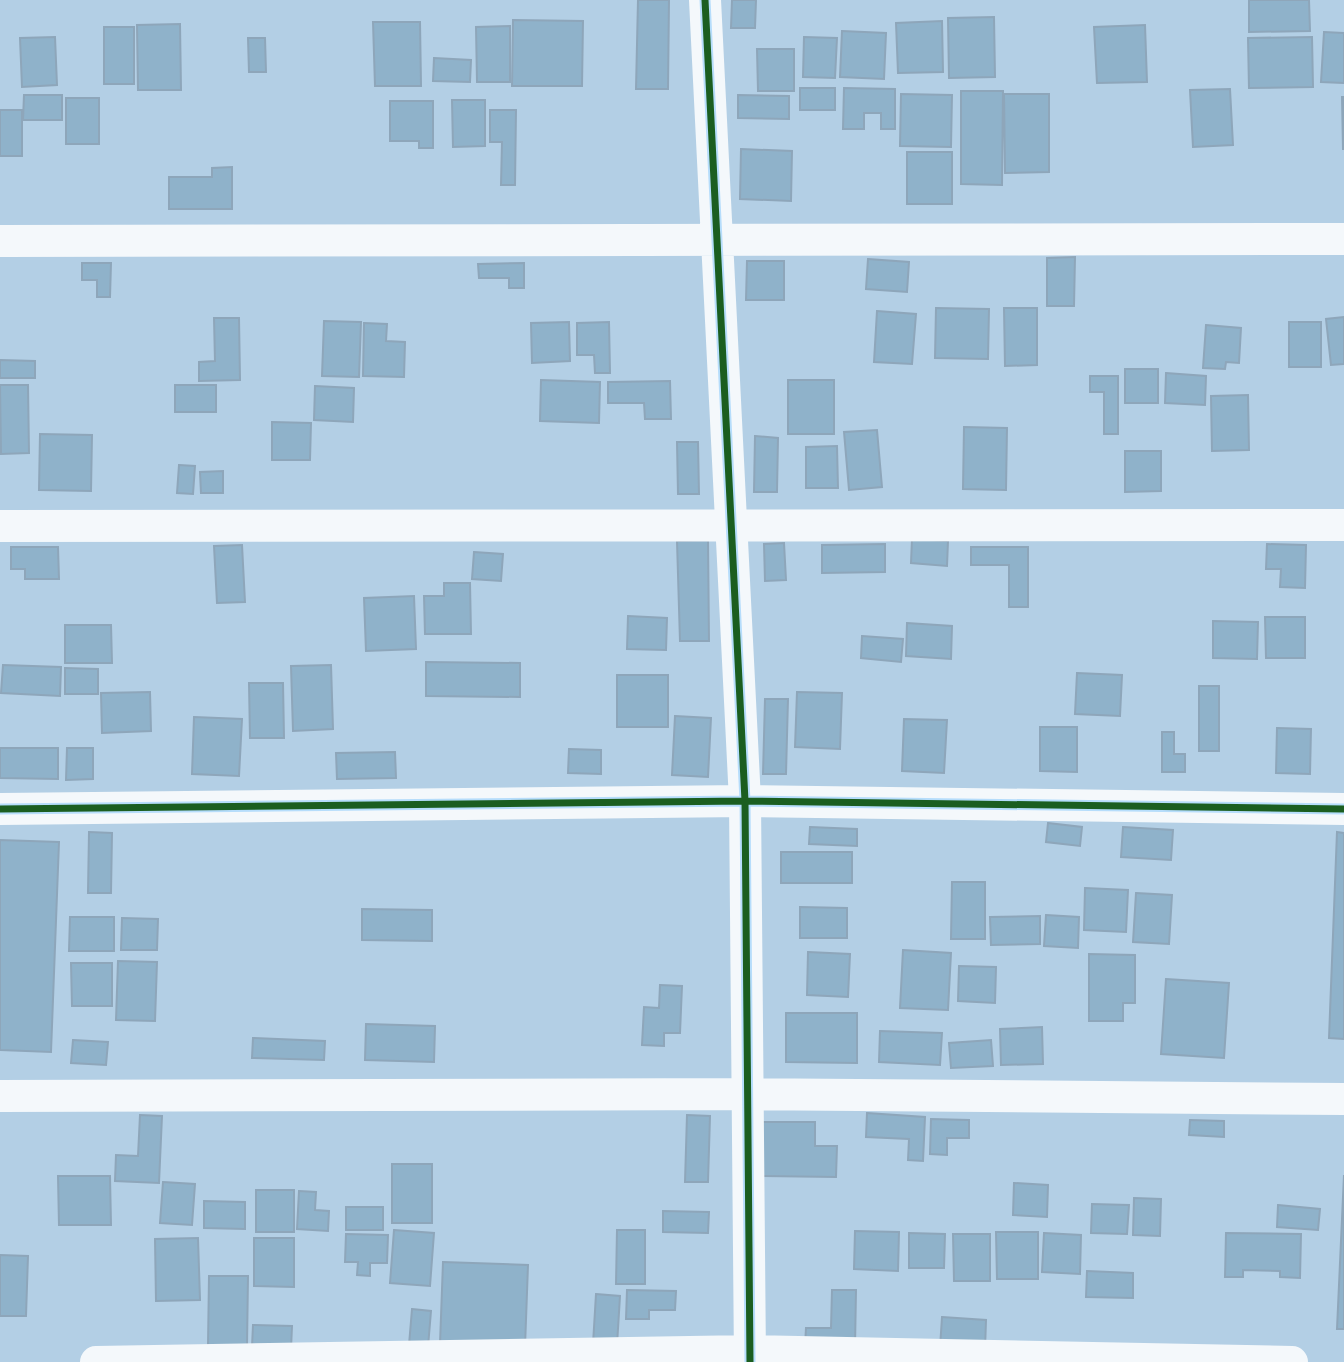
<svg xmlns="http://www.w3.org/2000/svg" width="1344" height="1362" font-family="'Sofia Sans Condensed',sans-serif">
<rect width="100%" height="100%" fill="#b3cfe5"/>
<path fill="#8fb2ca" stroke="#8ea6ba" stroke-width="2" d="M638,0H669L668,89H636Z
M732,0H756L755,28H731Z
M1249,0H1309L1310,31L1249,32Z
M994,17L995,77L949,78L948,18Z
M513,20L583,21L582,86H512Z
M942,21L943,72L898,73L896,23Z
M373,22H420L421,86H375Z
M180,24L181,90H138L137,25Z
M1145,25L1147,82L1097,83L1094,27Z
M510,26V82H477L476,27Z
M104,27H134V84H104Z
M842,31L886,33L884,79L840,77Z
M1324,32L1344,33V83L1321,82Z
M55,37L57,85L22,87L20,38Z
M804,37L837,38L835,78L803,77Z
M1312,37L1313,87L1249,88L1248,38Z
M248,38H265L266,72H249Z
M757,49H794V91H758Z
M434,58L471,60L470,82L433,81Z
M800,88H835V110H800Z
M844,88L895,89V129H881V113H864V129H843Z
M1230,89L1233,145L1193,147L1190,90Z
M961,91H1003L1002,185L961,184Z
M901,94L952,95L951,147L900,146Z
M1004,94H1049V172L1005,173Z
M24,95H62V120H23Z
M738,95L789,96V119L738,118Z
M1342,97H1344V149H1343Z
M66,98H99V144H66Z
M452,100H485V146L453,147Z
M390,101H433V148H419V141H390Z
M0,110H22V156H0Z
M490,110H516L515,185H501L502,142H490Z
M741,149L792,151L791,201L740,199Z
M907,152H952V204H907Z
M232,167V209H169V177H212V168Z
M1075,257L1074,306H1047V258Z
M868,259L909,262L907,292L866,289Z
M747,261H784V300H746Z
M82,263H111L110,297H97V280H82Z
M524,263V288H509V278H479L478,264Z
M936,308L989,309L988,359L935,358Z
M1004,308H1037V365L1005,366Z
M877,311L916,314L912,364L874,362Z
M1344,317V364L1331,365L1326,319Z
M214,318H239L240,380L199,381V362L215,361Z
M324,321L361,322L359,377L322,376Z
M569,322L570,361L532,363L531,323Z
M609,322L610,373H595L594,355H577V323Z
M1289,322H1321V367H1289Z
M364,323L387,324L386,341L405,342L404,377L363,376Z
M1206,325L1241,328L1239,363L1226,362L1225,369L1203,368Z
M0,360L35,361V378H0Z
M1125,369H1158V403H1125Z
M1166,373L1206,376L1205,405L1165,403Z
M1090,376H1118V434H1104V392H1090Z
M541,380L600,382L599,423L540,421Z
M788,380H834V434H788Z
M670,381L671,419H645L644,403H608V382Z
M0,385H28L29,453L1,454Z
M175,385H216V412H175Z
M315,386L354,388L353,422L314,420Z
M1248,395L1249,450L1212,451L1211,396Z
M272,422L311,423L310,460H272Z
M964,427L1007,428L1006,490L963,489Z
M877,430L882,487L849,490L844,432Z
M40,434L92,435L91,491L39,490Z
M755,436L778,438L777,492H754Z
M677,442H698L699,494H678Z
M837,446L838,488H806V447Z
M1125,451H1161V491L1125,492Z
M179,465L195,466L193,494L177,493Z
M223,471V493H201L200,472Z
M912,539L948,541L947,566L911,563Z
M708,540L709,641H680L677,541Z
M784,543L786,580L765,581L764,544Z
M885,544V572L822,573V545Z
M1267,544L1306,545L1305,588L1280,587L1281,569H1266Z
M242,545L245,602L217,603L214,546Z
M11,547H58L59,579H25V569H11Z
M971,547H1028V607H1009V565H971Z
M474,552L503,554L501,581L472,579Z
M444,583H470L471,634H425L424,596H444Z
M414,596L416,649L366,651L364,598Z
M628,616L667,618L666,650L627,649Z
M1265,617H1305V658H1266Z
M1213,621L1258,622L1257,659L1213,658Z
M907,623L952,626L951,659L906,656Z
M65,625H111L112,663H65Z
M862,636L903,639L901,662L861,658Z
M426,662L520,663V697L426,696Z
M3,665L61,667L60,696L1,693Z
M331,665L333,729L293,731L291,666Z
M65,668L98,669V694H65Z
M1077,673L1122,675L1120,716L1075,714Z
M617,675H668V727H617Z
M249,683H283L284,738H250Z
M1199,686H1219V751H1199Z
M150,692L151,731L102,733L101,693Z
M797,692L842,693L840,749L795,747Z
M765,699H788L786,774H763Z
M675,716L711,718L708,777L672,775Z
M194,717L242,719L239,776L192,774Z
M904,719L947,720L944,773L902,771Z
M1040,727H1077V772L1040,771Z
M1277,728L1311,729L1310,774L1276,773Z
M1162,732H1174V754H1185V772H1162Z
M0,748H58V779L0,778Z
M67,748H93V779L66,780Z
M569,749L601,750V774L568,773Z
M395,752L396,778L337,779L336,753Z
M1048,823L1082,827L1080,846L1046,842Z
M810,827L857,829V846L809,844Z
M1123,827L1173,830L1171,860L1121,857Z
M89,832L112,833L111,893H88Z
M1337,832L1344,833V1039L1329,1038Z
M0,840L59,842L51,1052L0,1050Z
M781,852H852V883H781Z
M952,882H985V939H951Z
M1085,888L1128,890L1126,932L1084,930Z
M1136,893L1172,895L1169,944L1133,942Z
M800,907L847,908V938H800Z
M362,909L432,910V941L362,940Z
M1046,915L1079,917L1078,948L1044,946Z
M1040,916V944L991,945L990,917Z
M70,917H114V951H69Z
M122,918L158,919L157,950H121Z
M903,950L951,953L948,1010L900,1008Z
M808,952L850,954L848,997L807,995Z
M1089,954L1135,955V1003H1123V1021H1089Z
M118,961L157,962L155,1021L116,1020Z
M71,963H112V1006H72Z
M959,966L996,967L995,1003L958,1001Z
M1166,979L1229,983L1224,1058L1161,1054Z
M660,985L682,986L680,1033H664V1046L642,1045L644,1007L659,1008Z
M786,1013H857V1063L786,1062Z
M366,1024L435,1026L434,1062L365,1060Z
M1042,1027L1043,1064L1001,1065L1000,1029Z
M880,1031L942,1033L940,1065L879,1062Z
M253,1038L325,1041L324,1060L252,1058Z
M73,1040L108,1042L106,1065L71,1063Z
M991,1040L993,1066L951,1068L949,1043Z
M867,1113L925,1117L923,1161L908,1160L909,1139L866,1137Z
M140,1115L162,1116L159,1183L115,1181L116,1155L138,1156Z
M687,1115L710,1116L708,1182H685Z
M931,1119L969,1120V1138H947V1155L930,1154Z
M1190,1120L1224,1121V1137L1189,1135Z
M760,1122H815V1146H837L836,1177L760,1176Z
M392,1164H432V1223H392Z
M1344,1175V1329H1337Z
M58,1176H110L111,1225H59Z
M163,1182L195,1184L192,1225L160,1223Z
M1014,1183L1048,1185L1047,1217L1013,1215Z
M256,1190H294V1232H256Z
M299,1191L316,1192L315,1210L329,1211L328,1231L297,1229Z
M1134,1198L1161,1199L1160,1236L1133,1235Z
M204,1201L245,1202V1229L204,1228Z
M1092,1204L1129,1205L1127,1234L1091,1233Z
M1278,1205L1320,1209L1318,1230L1277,1227Z
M346,1207H383V1230H346Z
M663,1211L709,1212L708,1233L663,1232Z
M394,1230L434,1233L430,1286L390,1283Z
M617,1230H645V1284H616Z
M855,1231L899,1232L898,1271L854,1269Z
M996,1232H1038V1279H997Z
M909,1233L945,1234L944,1268H909Z
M1044,1233L1081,1235L1080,1274L1042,1272Z
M1226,1233L1301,1234L1300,1278L1280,1277V1271L1243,1270V1277H1225Z
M346,1234L388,1235L387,1263H370V1276L357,1275L358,1262H345Z
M953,1234H990V1281H954Z
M198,1238L200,1300L156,1301L155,1239Z
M254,1238H294V1287L254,1286Z
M0,1255L28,1256L26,1316H0Z
M443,1262L528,1265L525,1347L440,1344Z
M1087,1271L1133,1273V1298L1086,1297Z
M209,1276H248L247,1346H208Z
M627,1290L676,1291L675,1310H649V1319H626Z
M832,1290H856L855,1347L805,1346L806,1328H831Z
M596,1294L620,1296L617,1345L593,1344Z
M412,1309L431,1311L428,1347L409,1345Z
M942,1317L986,1320L985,1350L940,1348Z
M253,1325L292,1326L291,1349L252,1347Z"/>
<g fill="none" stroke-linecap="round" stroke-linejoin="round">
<path stroke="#f4f8fb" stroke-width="32" d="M705,0L745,801L750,1362
M0,241L1344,239
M0,526L1344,525
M0,809L745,801L1344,809
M0,1096L747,1094L1344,1099
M96,1362L750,1351L1292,1362"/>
<g stroke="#b6ddfb" stroke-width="11">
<path id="cycleway" d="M705,0L745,801L750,1362
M0,809L745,801L1344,809"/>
</g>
<use href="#cycleway" stroke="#1b5e20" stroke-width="7"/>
</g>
</svg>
